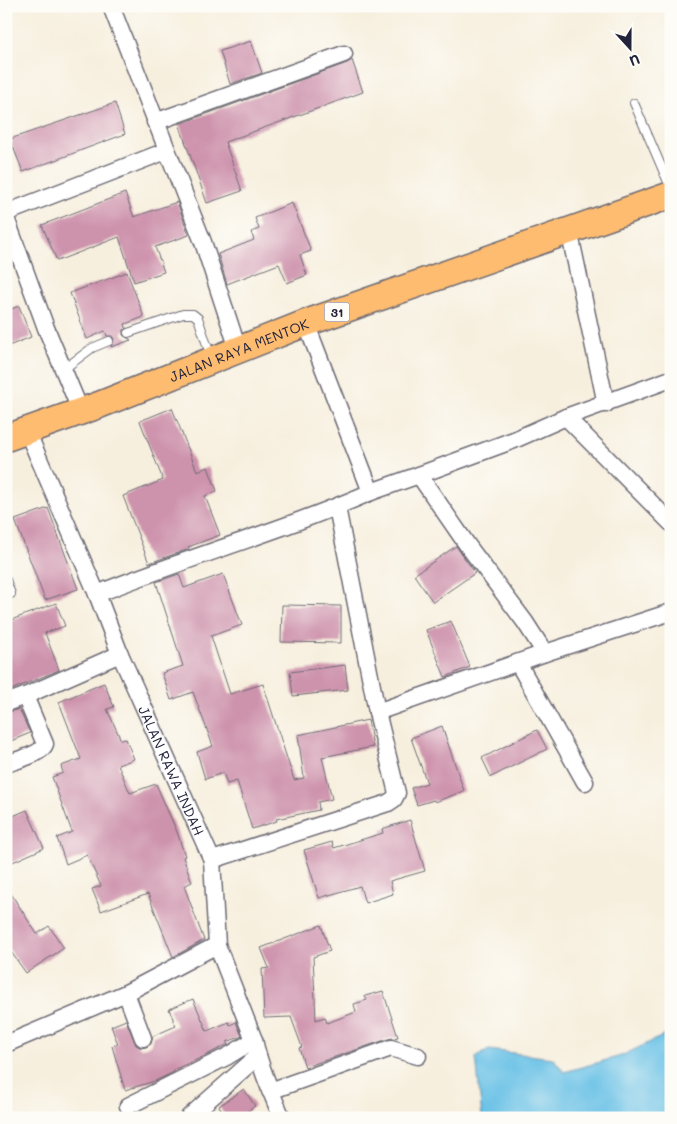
<svg xmlns="http://www.w3.org/2000/svg" width="677" height="1124" font-family="Mali,sans-serif">
<rect width="100%" height="100%" fill="#fdfcf7"/>
<filter id="ink" filterUnits="userSpaceOnUse"><feTurbulence type="fractalNoise" baseFrequency=".02" numOctaves="2"/><feDisplacementMap in="SourceGraphic" scale="10" xChannelSelector="R" yChannelSelector="G"/><feConvolveMatrix kernelMatrix="1 2 1 2 8 2 1 2 1" color-interpolation-filters="sRGB"/></filter>
<filter id="wash" filterUnits="userSpaceOnUse"><feTurbulence type="fractalNoise" baseFrequency=".0096" numOctaves="4" result="noise"/><feDisplacementMap in="SourceGraphic" scale="20" xChannelSelector="R" yChannelSelector="G"/><feGaussianBlur stdDeviation="1.12" result="paint"/><feColorMatrix in="noise" values="0 0 0 0 0 0 0 0 0 0 0 0 0 0 0 0 0 1.4 0 .05"/><feComposite in="paint" operator="in"/></filter>
<g filter="url(#wash)">
<rect width="100%" height="100%" fill="#f7efde"/>
<path fill="#69c1e6" stroke="#467290" d="M671,1032V1105L668,1118H482L476,1057L489,1050L553,1058L564,1072L621,1056Z"/>
<g id="blocks">
<path fill="#cd92ac" d="M251,41L262,73L230,84L220,51Z
M352,60L363,92L225,142L242,191L207,203L179,124L347,63Z
M115,103L125,134L23,172L10,139Z
M125,193L134,217L177,202L189,235L155,247L164,272L134,282L119,237L57,261L42,225Z
M292,203L311,251L300,255L307,275L287,283L279,264L227,284L218,254L254,240L251,232L259,229L255,218Z
M127,272L144,317L125,324L126,328L123,331V335L131,340L111,347L114,339L112,336H107L105,331L87,339L70,293Z
M19,306L31,337L6,347V311Z
M172,408L197,471L208,467L217,491L205,496L220,535L188,547L189,549L149,563L123,496L163,480L140,421Z
M48,508L78,589L45,600L15,520Z
M456,546L475,573L433,602L414,575Z
M179,574L184,588L223,574L242,625L211,636L230,694L263,684L294,780L304,778L298,735L368,720L373,747L322,757L332,799L318,802L319,810L276,819L277,821L252,829L237,781L227,784L223,773L205,779L197,752L213,746L193,692L171,700L162,673L183,666L156,582Z
M56,603L65,626L45,633L59,670L6,692V622Z
M282,605L341,606V643L281,642Z
M451,621L470,667L445,677L426,630Z
M345,665L348,690L293,696L290,672Z
M104,683L114,707L107,709L121,740L126,739L134,759L118,765L130,793L156,784L177,832L185,856L183,857L192,882L184,886L204,940L173,957L148,894L101,911L92,889L101,886L87,855L66,864L57,838L72,832L52,777L63,773L61,766L81,759L59,702Z
M19,709L30,733L6,743V713Z
M442,726L464,791L435,802L434,800L417,805L411,788L427,783L411,738Z
M537,730L547,749L491,777L482,758Z
M27,810L44,848L6,865V819Z
M410,820L425,871L390,881L393,894L365,903L360,886L319,898L304,850L332,842L334,848L383,833L382,829Z
M6,886L37,934L49,926L64,948L26,973L6,945Z
M321,925L330,951L313,957L316,1020L325,1017L327,1023L356,1012L354,1004L367,1000L365,996L383,991L398,1037L388,1039L305,1067L299,1048L302,1047L291,1017L264,1018L262,969L269,968L261,948Z
M193,999L207,1031L229,1022L230,1025L236,1022L242,1036L227,1042L228,1044L203,1057L173,1070L174,1072L155,1081L125,1090L112,1046L118,1044L111,1026L126,1020L136,1045L141,1048L146,1047L151,1044L153,1036L176,1026L169,1009Z
M244,1089L255,1106L238,1118H226L219,1106Z"/>
</g>
</g>
<g filter="url(#ink)">
<use href="#blocks" fill-opacity="0" stroke="#6d6a74" stroke-width="1"/>
<g fill="none" stroke-linecap="round" stroke-linejoin="round">
<g stroke="#6d6a74" stroke-width="10">
<path id="service" d="M634,103L671,189
M128,333L183,314H193L198,318L211,357
M64,369L92,348L109,341
M6,580L11,594"/>
</g>
<g stroke="#6d6a74" stroke-width="19">
<g id="minor">
<path d="M111,6L203,242L238,349"/>
<path d="M155,122L344,54"/>
<path d="M6,213L166,151"/>
<path d="M6,218L46,328L81,412"/>
<path d="M569,230L606,404"/>
<path d="M566,417L671,523"/>
<path id="s1" d="M27,431L97,594L120,654L212,860L217,945L254,1040C260,1067 271,1092 282,1118"/>
<path d="M419,475L514,440L566,417L671,379"/>
<path d="M371,492L419,475L468,546L525,622L545,653L671,612"/>
<path d="M337,507L377,712L545,653"/>
<path d="M97,594C188,557 282,531 371,492L306,323"/>
<path d="M518,663L585,782"/>
<path d="M6,703L25,696"/>
<path d="M6,764C17,760 42,754 45,744L25,696L120,654"/>
<path d="M212,860L388,803L394,799L397,793L377,712"/>
<path d="M126,993L143,1038"/>
<path d="M6,1044L126,993L217,945"/>
<path d="M270,1091L391,1048L418,1056"/>
<path d="M128,1106L228,1056L254,1040"/>
<path d="M189,1117L258,1056"/>
</g>
</g>
<g stroke="#6d6a74" stroke-width="29">
<g id="trunk">
<path id="s2" d="M6,438L99,405L306,323L671,195"/>
</g>
</g>
<use href="#service" stroke="#fff" stroke-width="8"/>
<use href="#minor" stroke="#fff" stroke-width="16"/>
<use href="#trunk" stroke="#febc70" stroke-width="26"/>
</g>
</g>
<g text-anchor="middle" dominant-baseline="central" stroke-width="4.5" stroke-linejoin="round" paint-order="stroke">
<rect fill="#fdfcf7" stroke="#646373" stroke-width="1" x="324.5" y="302.5" width="25" height="19" rx="4"/>
<g font-size="12" font-weight="bold" fill="#22223b">
<text x="337" y="312">31</text>
</g>
<g font-size="14" fill="#22223b" stroke="#fdfcf7">
<text stroke="none"><textPath href="#s2" startOffset="249">JALAN RAYA MENTOK</textPath></text>
<text stroke="none"><textPath href="#s1" startOffset="369">JALAN RAWA INDAH</textPath></text>
</g>
</g>
<rect width="677" height="1124" fill="none" stroke="#fdfcf7" stroke-width="25"/>
<g transform="translate(630 48) rotate(159)" stroke="#fdfcf7" stroke-width="4" paint-order="stroke">
<path d="M0-4L9 19L0 12L-9 19Z" fill="#22223b"/>
<text y="-8" font-size="14" font-weight="bold" text-anchor="middle" fill="#22223b">U</text>
</g>
</svg>
